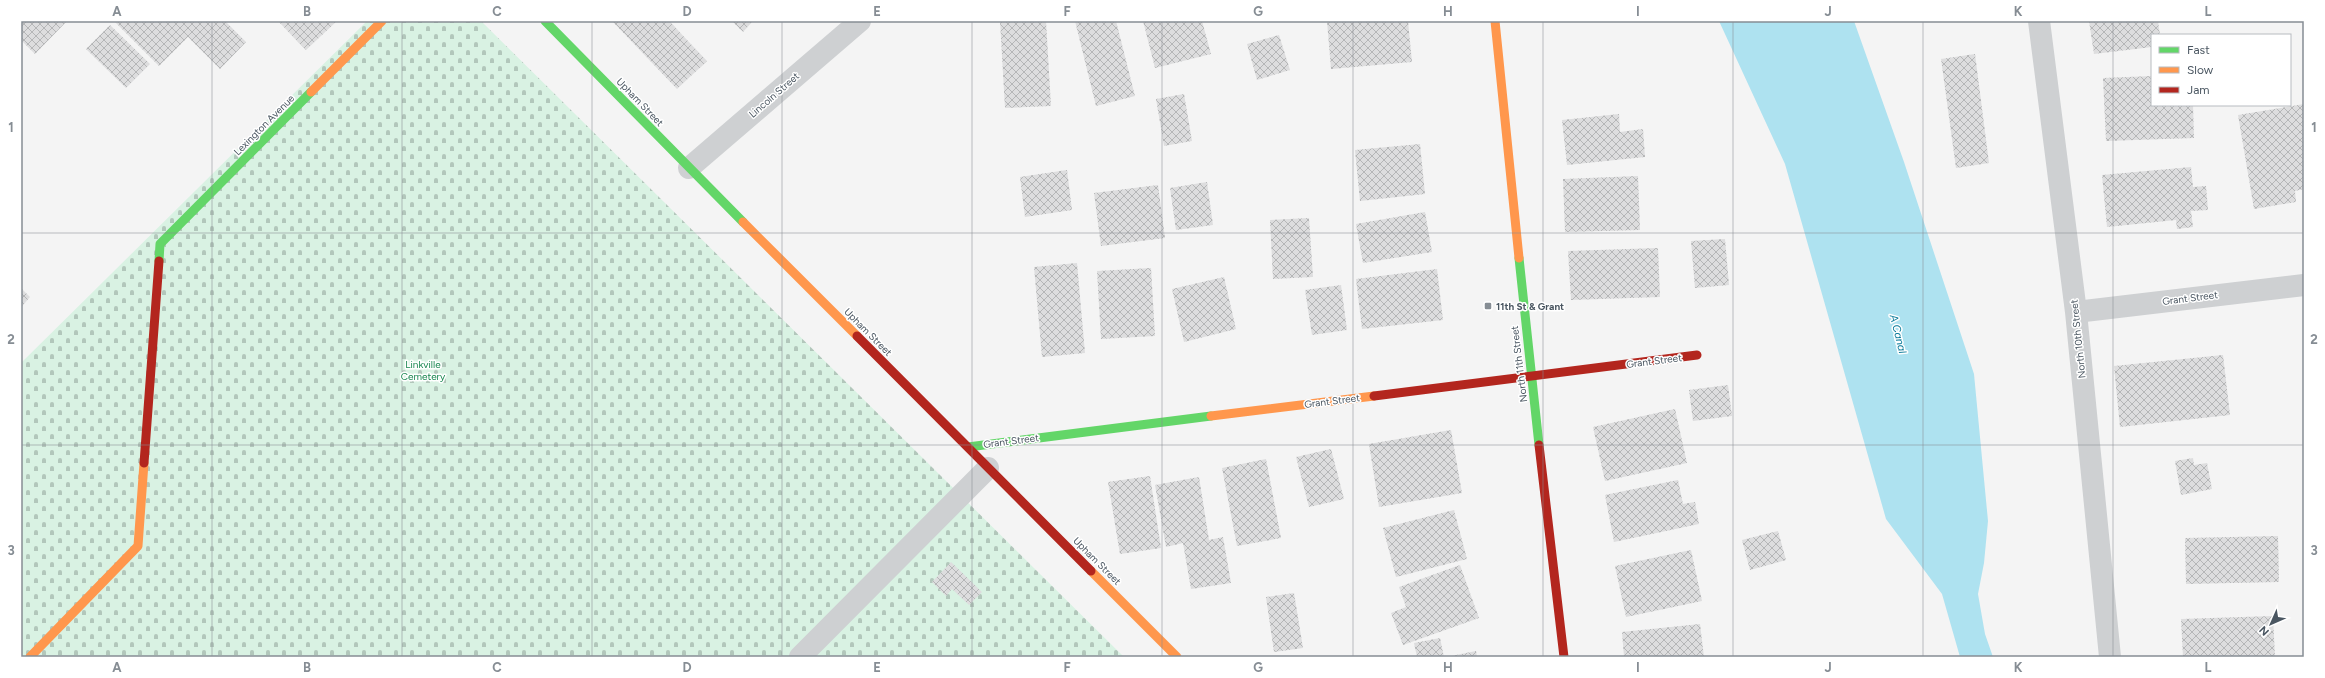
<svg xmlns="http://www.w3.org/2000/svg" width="2325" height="678" font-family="Figtree,sans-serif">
<defs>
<pattern id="cemetery-stones" width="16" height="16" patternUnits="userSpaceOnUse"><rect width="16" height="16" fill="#d9f2e3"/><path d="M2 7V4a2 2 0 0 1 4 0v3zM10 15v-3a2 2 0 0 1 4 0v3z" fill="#b2c7bb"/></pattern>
<pattern id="building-cross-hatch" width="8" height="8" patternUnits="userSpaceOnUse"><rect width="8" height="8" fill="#ddddde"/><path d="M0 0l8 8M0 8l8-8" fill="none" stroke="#b5b6b7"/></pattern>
</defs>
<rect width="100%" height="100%" fill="#f4f4f4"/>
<path fill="url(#cemetery-stones)" d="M367,21H481L1124,657H21V363Z"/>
<path fill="#aee2f0" d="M1719,21H1854L1904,162L1974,374L1988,521L1984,563L1978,594L1985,634L1993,657H1960L1942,594L1886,519L1785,164Z"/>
<path fill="url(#building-cross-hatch)" d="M21,21H67L35,54L21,40Z
M114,21H225L246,42L220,69L188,37L159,66Z
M278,21H337L306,50Z
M612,21H669L707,61L677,89Z
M732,21H753L743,32Z
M1000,21H1046L1051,106L1005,108Z
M1075,21H1116L1135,96L1096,106Z
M1143,21H1202L1211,54L1155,68Z
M1327,21H1408L1412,62L1331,69Z
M2089,21H2158L2160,35H2152V47L2094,54Z
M110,25L150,64L126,88L86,49Z
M1279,35L1290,70L1257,80L1247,44Z
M1975,54L1989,163L1956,168L1941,59Z
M2152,76V105H2193L2194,138L2106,141L2103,78Z
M1184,94L1192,141L1164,146L1156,99Z
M2304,104V189L2295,191L2296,202L2254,209L2238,115Z
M1619,114L1620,132L1643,129L1645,157L1567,165L1562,120Z
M1420,144L1425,194L1360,201L1355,150Z
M2191,167L2193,187L2206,186L2208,210L2191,211L2193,227L2177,229L2176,220L2107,227L2102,175Z
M1067,170L1072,210L1025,217L1020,177Z
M1638,176L1640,230L1565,232L1563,179Z
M1207,182L1213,225L1176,230L1170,188Z
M1158,185L1165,238L1101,246L1094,193Z
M1425,212L1432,252L1363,263L1356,224Z
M1309,218L1313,277L1273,279L1270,220Z
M1725,239L1729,285L1695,288L1691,241Z
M1658,248L1660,297L1571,300L1568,251Z
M1077,263L1085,353L1042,357L1034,267Z
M1151,268L1155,336L1101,339L1097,271Z
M1437,269L1443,320L1362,329L1356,279Z
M1224,277L1236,329L1184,342L1172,289Z
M1341,285L1347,330L1312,335L1305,290Z
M21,288L30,297L21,307Z
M2223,355L2230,415L2120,427L2114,366Z
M1728,385L1732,416L1693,421L1689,390Z
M1675,409L1687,463L1605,481L1593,427Z
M1451,430L1462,493L1379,507L1369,444Z
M1331,449L1344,499L1309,507L1296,457Z
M2193,458L2194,465L2207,463L2212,489L2181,495L2175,461Z
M1266,459L1281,538L1237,546L1222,468Z
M1150,476L1161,548L1120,554L1108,482Z
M1199,477L1209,540L1223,537L1231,583L1191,589L1183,543L1166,547L1155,485Z
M1678,480L1683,504L1695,502L1699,524L1614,542L1605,495Z
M1454,510L1467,559L1396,577L1383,528Z
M1778,531L1786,560L1750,570L1742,540Z
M2278,536L2279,582L2186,584L2185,538Z
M1691,550L1702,601L1626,617L1615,566Z
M951,562L982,592L969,605L952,589L946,596L932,582Z
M1460,565L1479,618L1403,645L1391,613L1406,607L1399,587Z
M1294,593L1303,648L1274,652L1266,597Z
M2273,616L2275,657H2183L2181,619Z
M1700,624L1704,657H1624L1622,632Z
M1440,638L1444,657H1417L1414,643Z
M1476,651L1477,657H1451V656Z"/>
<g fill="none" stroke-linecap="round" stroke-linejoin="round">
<path stroke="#ced0d2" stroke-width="22" d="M2039,21L2076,312L2110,657
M689,168L860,21
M2076,312L2304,285
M800,657L988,468"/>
<path stroke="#63d668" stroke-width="9" d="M545,21L743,222
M1519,258L1539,445
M159,261L160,244L311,92
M968,447L1211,416"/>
<path stroke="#ff974d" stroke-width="9" d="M1495,21L1519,258
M311,92L382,21
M743,222L857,336
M1211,416L1374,396
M1091,571L1177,657
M30,657L138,546L144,463"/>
<path stroke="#b3261e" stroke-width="9" d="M857,336L1091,571
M1374,396L1697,355
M1539,445L1564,657
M144,463L159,261"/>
</g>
<path fill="none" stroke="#868d94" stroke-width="1" stroke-opacity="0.55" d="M212,21V657M402,21V657M592,21V657M782,21V657M972,21V657M1162,21V657M1353,21V657M1543,21V657M1733,21V657M1923,21V657M2113,21V657M21,233H2304M21,445H2304"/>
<rect fill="#868d94" stroke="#fff" stroke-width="1.5" x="1484" y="302" width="8" height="8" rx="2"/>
<g text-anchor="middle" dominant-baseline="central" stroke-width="3" stroke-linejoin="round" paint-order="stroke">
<g font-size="10" fill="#4a5661" stroke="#fff">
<text transform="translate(774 95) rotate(-41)">Lincoln Street</text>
<text transform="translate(640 102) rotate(46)">Upham Street</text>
<text transform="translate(264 125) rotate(-45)">Lexington Avenue</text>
<text transform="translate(2190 298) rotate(-7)">Grant Street</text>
<text transform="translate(868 332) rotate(45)">Upham Street</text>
<text transform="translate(2078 339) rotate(-96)">North 10th Street</text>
<text transform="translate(1654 361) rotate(-7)">Grant Street</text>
<text transform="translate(1519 364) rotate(-97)">North 11th Street</text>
<text transform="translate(1332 401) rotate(-7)">Grant Street</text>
<text transform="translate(1011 441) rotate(-7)">Grant Street</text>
<text transform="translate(1097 561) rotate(45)">Upham Street</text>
</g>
<g font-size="10" font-weight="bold" fill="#4a5661" stroke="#fff" text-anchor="start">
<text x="1496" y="306">11th St &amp; Grant</text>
</g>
<g font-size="10" fill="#17864f" stroke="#fff">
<text x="423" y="364">Linkville<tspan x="423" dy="12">Cemetery</tspan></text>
</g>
<g font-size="11" font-style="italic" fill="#0c7c9b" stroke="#fff">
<text transform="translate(1898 334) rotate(76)">A Canal</text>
</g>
</g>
<rect width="2325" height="678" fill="none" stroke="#ffffff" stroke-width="44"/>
<rect x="2151" y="34" width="140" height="72" fill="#ffffff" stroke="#b7bbc0"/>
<rect x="2159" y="47" width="20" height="6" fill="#63d668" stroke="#b7bbc0"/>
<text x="2187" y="54" font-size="12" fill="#4a5661">Fast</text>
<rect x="2159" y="67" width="20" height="6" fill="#ff974d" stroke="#b7bbc0"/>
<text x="2187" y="74" font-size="12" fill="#4a5661">Slow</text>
<rect x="2159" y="87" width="20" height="6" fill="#b3261e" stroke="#b7bbc0"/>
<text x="2187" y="94" font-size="12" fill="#4a5661">Jam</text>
<g transform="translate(2271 624) rotate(225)" stroke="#ffffff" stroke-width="3" paint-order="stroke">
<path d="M0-3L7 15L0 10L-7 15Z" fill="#4a5661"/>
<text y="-6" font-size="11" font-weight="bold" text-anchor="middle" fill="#4a5661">N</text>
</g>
<rect x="22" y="22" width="2281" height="634" fill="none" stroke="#868d94" stroke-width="1.5"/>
<g font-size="13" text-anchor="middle" font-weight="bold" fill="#868d94">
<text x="117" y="16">A</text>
<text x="307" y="16">B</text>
<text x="497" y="16">C</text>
<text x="687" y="16">D</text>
<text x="877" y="16">E</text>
<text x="1067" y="16">F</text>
<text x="1258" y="16">G</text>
<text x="1448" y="16">H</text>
<text x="1638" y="16">I</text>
<text x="1828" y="16">J</text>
<text x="2018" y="16">K</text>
<text x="2208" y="16">L</text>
<text x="11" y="132">1</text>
<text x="2314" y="132">1</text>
<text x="11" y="344">2</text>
<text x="2314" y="344">2</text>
<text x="11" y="555">3</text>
<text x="2314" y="555">3</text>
<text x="117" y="672">A</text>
<text x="307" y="672">B</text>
<text x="497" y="672">C</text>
<text x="687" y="672">D</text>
<text x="877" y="672">E</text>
<text x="1067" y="672">F</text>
<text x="1258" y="672">G</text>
<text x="1448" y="672">H</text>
<text x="1638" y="672">I</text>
<text x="1828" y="672">J</text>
<text x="2018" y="672">K</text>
<text x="2208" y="672">L</text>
</g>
</svg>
